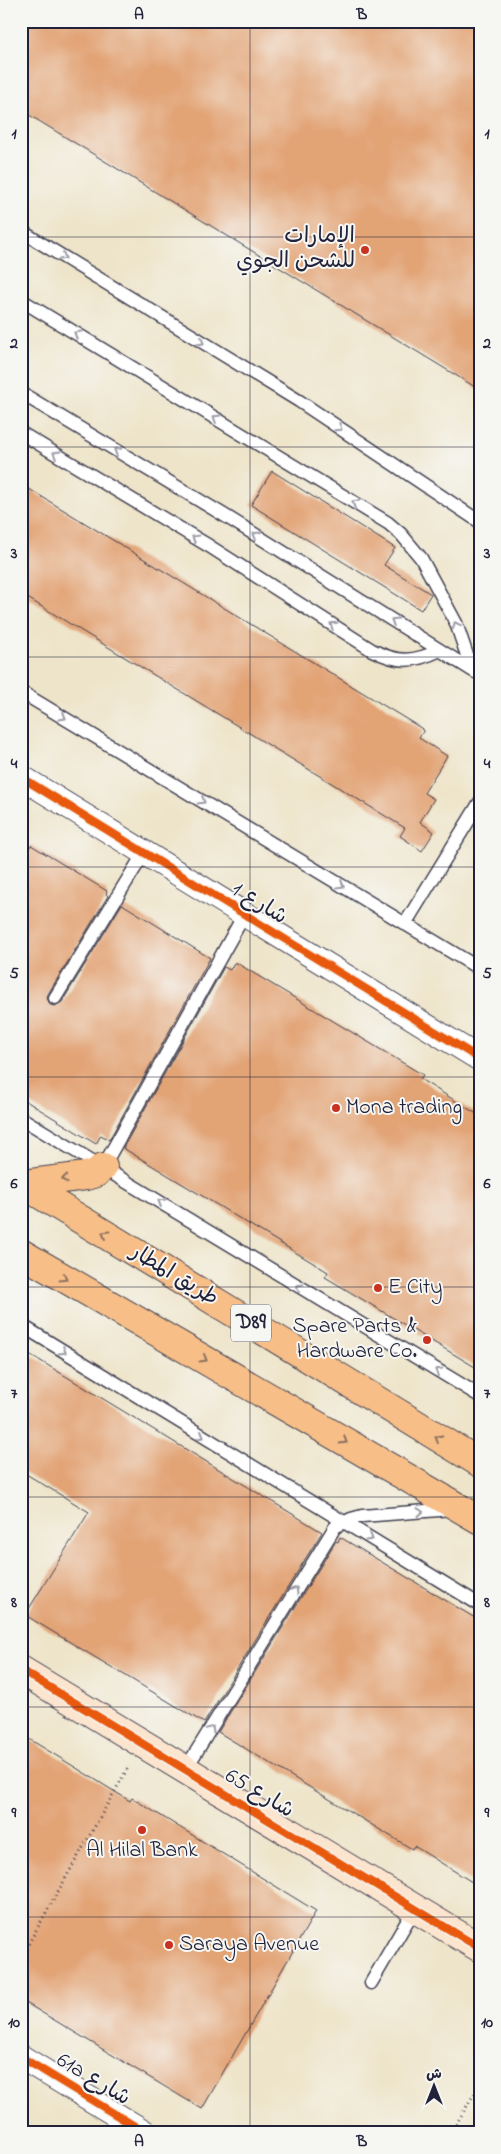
<svg xmlns="http://www.w3.org/2000/svg" width="501" height="2154" font-family="'Indie Flower','Playpen Sans Arabic',sans-serif">
<rect width="100%" height="100%" fill="#f6f6f2"/>
<filter id="ink" filterUnits="userSpaceOnUse"><feTurbulence type="fractalNoise" baseFrequency=".02" numOctaves="2"/><feDisplacementMap in="SourceGraphic" scale="10" xChannelSelector="R" yChannelSelector="G"/><feConvolveMatrix kernelMatrix="1 2 1 2 8 2 1 2 1" color-interpolation-filters="sRGB"/></filter>
<filter id="wash" filterUnits="userSpaceOnUse"><feTurbulence type="fractalNoise" baseFrequency=".0096" numOctaves="4" result="noise"/><feDisplacementMap in="SourceGraphic" scale="20" xChannelSelector="R" yChannelSelector="G"/><feGaussianBlur stdDeviation="1.12" result="paint"/><feColorMatrix in="noise" values="0 0 0 0 0 0 0 0 0 0 0 0 0 0 0 0 0 1.4 0 .05"/><feComposite in="paint" operator="in"/></filter>
<g filter="url(#wash)">
<rect width="100%" height="100%" fill="#eee4c9"/>
<g id="blocks">
<path fill="#e2a375" d="M21,21H480V390L21,110Z
M272,471L395,548L384,565L431,594L421,610L251,505Z
M21,484L424,730L419,738L447,756L424,793L434,799L420,822L434,832L422,851L400,836L405,828L21,594Z
M31,845L107,891L106,894L108,896L48,994L47,998L50,1005L55,1006L62,1002L122,904L210,958L109,1140L101,1135L96,1144L21,1098V861Z
M235,962L423,1075L420,1079L480,1116V1370L325,1277L328,1272L123,1148L224,967L230,970Z
M21,1349L322,1532L204,1723L25,1615L89,1512L21,1471Z
M340,1537L480,1621V1887L414,1846L412,1849L218,1732L336,1541L338,1542Z
M21,1734L130,1801L132,1798L316,1911L202,2109L21,2000Z"/>
</g>
</g>
<g filter="url(#ink)">
<use href="#blocks" fill-opacity="0" stroke="#413f50" stroke-width="1"/>
<g fill="none" stroke-linecap="round" stroke-linejoin="round">
<g stroke="#413f50" stroke-width="15">
<path id="lane" d="M21,231L299,401L480,522
M21,300L388,523L401,534L421,558L456,623L472,670
M21,393L227,517L475,672
M21,433L209,546L372,650C398,663 413,663 440,650
M21,692L480,969
M405,924L480,802
M55,998L144,853
M21,1118L480,1396
M103,1167L244,915
M21,1325L480,1605
M185,1770L335,1527L351,1519L362,1516L452,1509
M371,1983L415,1908"/>
</g>
<g stroke="#413f50" stroke-width="26">
<path id="street" d="M21,777L480,1059
M21,2057L146,2133"/>
</g>
<g stroke="#413f50" stroke-width="30">
<path id="secondary" d="M21,1670L480,1948"/>
</g>
<g stroke="#413f50" stroke-width="30">
<path id="highway" d="M21,1183L480,1463
M23,1184L86,1176L96,1173L103,1167
M21,1253L480,1520"/>
</g>
<path stroke="#413f50" stroke-width="3" stroke-dasharray="1 4" stroke-linecap="butt" d="M21,1957L129,1766
M451,2133L480,2084"/>
<use href="#lane" stroke="#fff" stroke-width="12"/>
<use href="#street" stroke="#fff" stroke-width="24"/>
<use href="#secondary" stroke="#fce5cf" stroke-width="28"/>
<use href="#highway" stroke="#f7be87" stroke-width="28"/>
<g stroke="#f6f6f2" stroke-width="11">
<path id="cycleway" d="M21,777L480,1059
M21,1670L480,1948
M21,2057L146,2133"/>
</g>
<use href="#cycleway" stroke="#e8590c" stroke-width="8"/>
</g>
<defs><path id="oneway-chevron" d="M-2-3.5L2.5 0L-2 3.5" fill="none" stroke-width="1.6" stroke-linecap="round" stroke-linejoin="round" transform="scale(1.25)"/></defs>
<g stroke="#9c9ca7">
<use href="#oneway-chevron" transform="translate(63 257) rotate(31)"/>
<use href="#oneway-chevron" transform="translate(77 334) rotate(-149)"/>
<use href="#oneway-chevron" transform="translate(201 342) rotate(31)"/>
<use href="#oneway-chevron" transform="translate(216 418) rotate(-149)"/>
<use href="#oneway-chevron" transform="translate(339 428) rotate(34)"/>
<use href="#oneway-chevron" transform="translate(117 451) rotate(-149)"/>
<use href="#oneway-chevron" transform="translate(56 454) rotate(-149)"/>
<use href="#oneway-chevron" transform="translate(355 503) rotate(-148)"/>
<use href="#oneway-chevron" transform="translate(256 535) rotate(-148)"/>
<use href="#oneway-chevron" transform="translate(195 538) rotate(-149)"/>
<use href="#oneway-chevron" transform="translate(394 621) rotate(-148)"/>
<use href="#oneway-chevron" transform="translate(333 625) rotate(-147)"/>
<use href="#oneway-chevron" transform="translate(456 625) rotate(-115)"/>
<use href="#oneway-chevron" transform="translate(63 717) rotate(31)"/>
<use href="#oneway-chevron" transform="translate(202 801) rotate(31)"/>
<use href="#oneway-chevron" transform="translate(341 885) rotate(31)"/>
<use href="#oneway-chevron" transform="translate(161 1202) rotate(-149)"/>
<use href="#oneway-chevron" transform="translate(299 1287) rotate(-149)"/>
<use href="#oneway-chevron" transform="translate(63 1351) rotate(32)"/>
<use href="#oneway-chevron" transform="translate(438 1371) rotate(-149)"/>
<use href="#oneway-chevron" transform="translate(201 1436) rotate(31)"/>
<use href="#oneway-chevron" transform="translate(420 1512) rotate(-5)"/>
<use href="#oneway-chevron" transform="translate(370 1538) rotate(31)"/>
<use href="#oneway-chevron" transform="translate(295 1590) rotate(-59)"/>
<use href="#oneway-chevron" transform="translate(211 1729) rotate(-59)"/>
</g>
<g stroke="#8c7061">
<use href="#oneway-chevron" transform="translate(65 1179) rotate(173)"/>
<use href="#oneway-chevron" transform="translate(105 1234) rotate(-149)"/>
<use href="#oneway-chevron" transform="translate(64 1278) rotate(30)"/>
<use href="#oneway-chevron" transform="translate(204 1359) rotate(30)"/>
<use href="#oneway-chevron" transform="translate(438 1438) rotate(-149)"/>
<use href="#oneway-chevron" transform="translate(344 1441) rotate(30)"/>
</g>
</g>
<path fill="none" stroke="#22223b" stroke-width="1" stroke-opacity="0.55" d="M250,21V2133M21,237H480M21,447H480M21,657H480M21,867H480M21,1077H480M21,1287H480M21,1497H480M21,1707H480M21,1917H480"/>
<g fill="#c8321e" stroke="#f6f6f2" stroke-width="2">
<circle cx="365" cy="250" r="5"/>
<circle cx="336" cy="1108" r="5"/>
<circle cx="378" cy="1288" r="5"/>
<circle cx="427" cy="1340" r="5"/>
<circle cx="142" cy="1830" r="5"/>
<circle cx="169" cy="1945" r="5"/>
</g>
<g text-anchor="middle" dominant-baseline="central" stroke-width="4" stroke-linejoin="round" paint-order="stroke">
<rect fill="#f6f6f2" stroke="#626272" stroke-width="1" x="231" y="1304.5" width="40" height="37" rx="4"/>
<g font-size="21" font-weight="bold" fill="#22223b">
<text x="251" y="1323">D89</text>
</g>
<g font-size="22" fill="#22223b" stroke="#f6f6f2" text-anchor="start">
<text x="355" y="237" text-anchor="end">الإمارات<tspan x="355" dy="25">للشحن الجوي</tspan></text>
<text x="346" y="1108">Mona trading</text>
<text x="388" y="1288">E City</text>
<text x="417" y="1327" text-anchor="end">Spare Parts &amp;<tspan x="417" dy="25">Hardware Co.</tspan></text>
<text x="142" y="1851" text-anchor="middle">Al Hilal Bank</text>
<text x="179" y="1945">Saraya Avenue</text>
</g>
<g font-size="22" fill="#22223b" stroke="#f6f6f2">
<text transform="translate(259 904) rotate(32)">شارع 1</text>
<text transform="translate(174 1276) rotate(31)">طريق المطار</text>
<text transform="translate(259 1794) rotate(31)">شارع 65</text>
<text transform="translate(93 2080) rotate(31)">61a شارع</text>
</g>
</g>
<rect width="501" height="2154" fill="none" stroke="#f6f6f2" stroke-width="55"/>
<g transform="translate(434 2086)" stroke="#f6f6f2" stroke-width="4" paint-order="stroke">
<path d="M0-4L9 19L0 12L-9 19Z" fill="#22223b"/>
<text y="-8" font-size="14" font-weight="bold" text-anchor="middle" fill="#22223b">ش</text>
</g>
<rect x="28" y="28" width="446" height="2098" fill="none" stroke="#22223b" stroke-width="2"/>
<g font-size="16" text-anchor="middle" font-weight="bold" fill="#22223b">
<text x="139" y="19">A</text>
<text x="362" y="19">B</text>
<text x="14" y="138">1</text>
<text x="487" y="138">1</text>
<text x="14" y="348">2</text>
<text x="487" y="348">2</text>
<text x="14" y="558">3</text>
<text x="487" y="558">3</text>
<text x="14" y="768">4</text>
<text x="487" y="768">4</text>
<text x="14" y="978">5</text>
<text x="487" y="978">5</text>
<text x="14" y="1188">6</text>
<text x="487" y="1188">6</text>
<text x="14" y="1398">7</text>
<text x="487" y="1398">7</text>
<text x="14" y="1607">8</text>
<text x="487" y="1607">8</text>
<text x="14" y="1817">9</text>
<text x="487" y="1817">9</text>
<text x="14" y="2027">10</text>
<text x="487" y="2027">10</text>
<text x="139" y="2146">A</text>
<text x="362" y="2146">B</text>
</g>
</svg>
